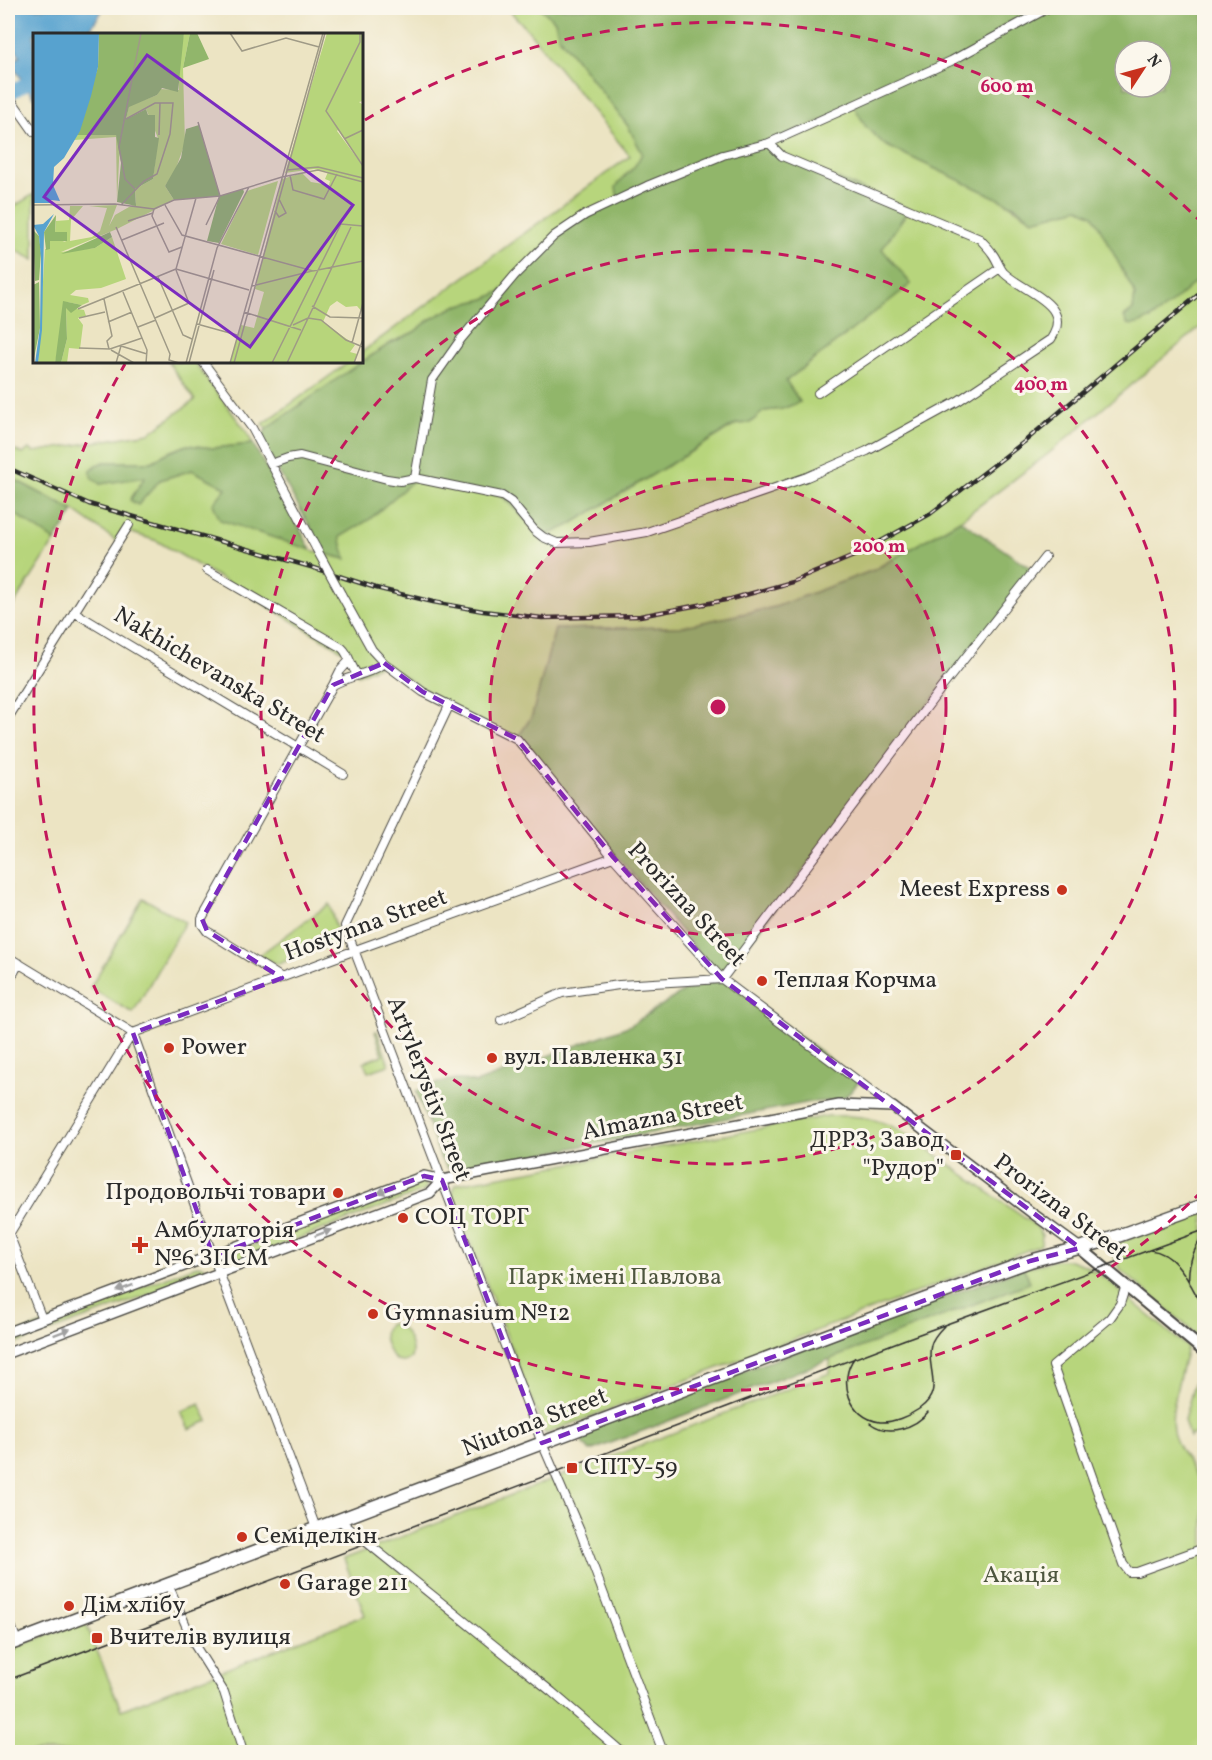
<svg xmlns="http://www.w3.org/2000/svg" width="1212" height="1760" font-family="Vollkorn,serif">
<rect width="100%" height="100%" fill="#fbf7ec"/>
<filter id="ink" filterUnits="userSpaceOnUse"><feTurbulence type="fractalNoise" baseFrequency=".0167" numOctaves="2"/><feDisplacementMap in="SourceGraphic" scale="12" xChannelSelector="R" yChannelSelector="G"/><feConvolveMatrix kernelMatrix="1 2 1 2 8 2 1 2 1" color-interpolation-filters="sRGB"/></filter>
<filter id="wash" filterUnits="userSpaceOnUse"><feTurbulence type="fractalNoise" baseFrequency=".008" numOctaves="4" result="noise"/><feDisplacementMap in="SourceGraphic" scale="24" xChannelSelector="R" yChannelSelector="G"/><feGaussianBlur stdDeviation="1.35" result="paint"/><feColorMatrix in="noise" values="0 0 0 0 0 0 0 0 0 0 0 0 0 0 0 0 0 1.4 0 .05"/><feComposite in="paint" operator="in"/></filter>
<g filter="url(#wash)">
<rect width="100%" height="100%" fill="#ece4c3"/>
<path fill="#b7d57b" stroke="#718053" stroke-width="1.5" d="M507,8H540L555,21L559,37L628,126L642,153L636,167L623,177L621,199L500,292L485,299L456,306L431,319L414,332L391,343L357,365L266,429L263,424L349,362H362V352L630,156L527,29Z
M854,105L1033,220L1079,208L1094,215L1135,294L1133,310L1151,319L1204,274V324L1048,454L960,520L874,570L775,607L680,627L555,629L532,716L517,739L449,706L384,663L358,675L347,653L157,541L126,531L118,542L74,511L8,476V447L23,454L29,449L34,452L149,433L195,400L168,362H194L246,431L253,444L213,448L187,445L165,454L152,462H104L100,484L146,476L160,480L192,470L227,488L311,550L345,559L340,537L370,519L415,478L494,493L568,526L737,424L750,423L763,411L782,409L800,402L786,381L911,284L881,249L908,210L782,156L769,143Z
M34,194V260L8,246V210Z
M8,509L55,541L8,614Z
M143,898L185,922L133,1013L90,988Z
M329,904L340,941L278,964L258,956Z
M377,1031L389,1065L368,1072L364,1062L383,1055L375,1032Z
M828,1116C860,1115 879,1118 907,1134L1037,1227L1042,1235L1041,1245L545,1434L452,1195L455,1186L458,1184Z
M420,1182H424L427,1186L424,1191L234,1263L230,1259L233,1253Z
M1204,1212V1341L1121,1270C1112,1258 1112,1250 1123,1241Z
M1056,1260H1070L1084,1265L1103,1277L1187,1347C1182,1371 1169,1407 1173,1431C1176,1448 1196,1472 1204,1489V1752H8V1650L85,1621L121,1710L365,1615L344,1559L830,1373V1359L1028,1283L1023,1268Z
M199,1265L205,1267V1272L202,1275L8,1347V1337Z
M390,1324C404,1323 415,1345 411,1358C395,1373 381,1342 385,1329Z
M1201,1359L1204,1362V1461L1197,1448L1203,1440L1197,1432L1189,1437L1184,1420Z
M200,1404L208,1421L189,1429L181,1412Z"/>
<path fill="#91b66b" stroke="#5e704b" stroke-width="1.5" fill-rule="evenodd" d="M540,8H1204V274C1189,287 1148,330 1128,324L1124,317L1133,310L1135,294L1093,215L1079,208L1033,220L1018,208L885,145L866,127L854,106L769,143L782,156L909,209L882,249L911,284L786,381L800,402L782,409L764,411L750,423L736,424L568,526L543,537L502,496L415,479L370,519L340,537L346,559L326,554L261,441L266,429L357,365L391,343L414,332L431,319L456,306L485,299L500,292L554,236L621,199L617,194L616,187C626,173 635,170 642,153L628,126L559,37L555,21ZM1125,51H1161V87H1125Z
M253,444L311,550L220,520L213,504L226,488L192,470L160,480L138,505L130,500L145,477L100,484L92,478L90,472L96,465L104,462H152L165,454L187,445L213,448Z
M8,476L74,511L55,541L8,509Z
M960,520L1036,572L942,687L723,978L859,1081C842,1105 839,1100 811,1102L464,1169L448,1168L441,1159L416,1091C439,1083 451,1075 476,1083L631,1025L684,991L722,979L517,739L532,716L555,629L680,627L775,607L874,570Z
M1023,1268L1028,1276L1029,1283L590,1451L583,1443V1430Z"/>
<path fill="#57a2cf" stroke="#41667d" stroke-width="1.5" d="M8,8H104L87,34H34V97L14,68L8,73V65L20,56L13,46L8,50Z"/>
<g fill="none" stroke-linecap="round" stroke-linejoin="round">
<path stroke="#57a2cf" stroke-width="14" d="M8,94L25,84"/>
</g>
</g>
<g filter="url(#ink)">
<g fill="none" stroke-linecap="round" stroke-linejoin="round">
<g stroke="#484742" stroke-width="10">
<path id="minor" d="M8,95L34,132
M203,362L252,428L316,548
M818,393L1000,268
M271,464L288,458L300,456L387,479L400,481L415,478L502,496L511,502L534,530L543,537L557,543L589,542L647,532L807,477L867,451L958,401L1051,339C1074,304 1025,293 1004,273C999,268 997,259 992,253C989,248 984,244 980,239L782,156L769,143
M415,478L432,380L461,339L515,275L554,236L585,215L647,186L723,155L769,143L854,105L951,61L1048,8
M207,570L342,648C350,655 350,667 358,675
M341,594L372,650L384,663L423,692L517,739L613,857L722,979L893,1107
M74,612L343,774
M334,683L340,671L349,661
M449,706L345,926L542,1443L580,1531L663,1752
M8,718L129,525
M8,957L133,1033
M282,978L207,931L202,924V919L333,685C350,675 367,676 384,663
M8,983L19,963
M501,1020L562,993L619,985L722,979L942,687L1045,557
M133,1033L213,1256L316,1528
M133,1033L361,948L613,857
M9,1234L42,1319
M8,1236L121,1051L133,1033
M1126,1285L1120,1304L1110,1318L1053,1366L1123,1564L1129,1572H1137L1204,1548
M339,1520L552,1692L622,1752
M168,1584L194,1644L224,1692L243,1752
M8,1618L17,1641"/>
</g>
<g stroke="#484742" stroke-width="12">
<path id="tertiary" d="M8,1332L424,1176L442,1180L839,1105L893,1107L1032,1213L1080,1248
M8,1353L430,1193L442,1180"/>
</g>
<g stroke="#484742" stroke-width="14">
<path id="secondary" d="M1080,1248L1204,1351"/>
</g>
<g stroke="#484742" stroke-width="15">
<path id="primary" d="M8,1645L857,1324L1030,1261L1101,1242L1204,1205"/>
</g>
<use href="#minor" stroke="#fff" stroke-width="8"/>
<use href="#tertiary" stroke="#fff" stroke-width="9"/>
<use href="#secondary" stroke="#fff" stroke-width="10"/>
<use href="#primary" stroke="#fff" stroke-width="12"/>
<path stroke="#2b2b2b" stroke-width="1.5" d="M1150,1250C1179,1253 1191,1287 1204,1309
M1189,1283C1187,1264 1194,1249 1204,1234
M855,1357C837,1380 849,1418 880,1422C892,1423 909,1416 919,1409C946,1391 925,1368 931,1345C933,1337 939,1331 944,1326
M870,1423C888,1437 915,1428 928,1412
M8,1680L903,1340L1204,1230"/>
<g stroke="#2b2b2b" stroke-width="4.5">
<path id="rail" d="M8,468L89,504L311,567L376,588L433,602L483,611L542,618L640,616L731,599L792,582L856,555L930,514L1024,442L1204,290"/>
</g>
<use href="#rail" stroke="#fbf7ec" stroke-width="2" stroke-dasharray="7" stroke-linecap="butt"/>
<g stroke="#484742" stroke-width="10" stroke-linecap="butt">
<path id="minor-bridge" d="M316,548L341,594"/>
</g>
<use href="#minor-bridge" stroke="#fff" stroke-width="8"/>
</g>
<defs><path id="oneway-solid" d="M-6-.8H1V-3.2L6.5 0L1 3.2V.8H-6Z" transform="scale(1.5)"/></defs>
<g fill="#a0a0a0">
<use href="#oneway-solid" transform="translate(386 1190) rotate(159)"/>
<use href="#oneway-solid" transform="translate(323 1233) rotate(-21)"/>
<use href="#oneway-solid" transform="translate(125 1288) rotate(160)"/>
<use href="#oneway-solid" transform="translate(62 1332) rotate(-21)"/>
</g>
</g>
<path fill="none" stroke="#7b2cbf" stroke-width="4.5" stroke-dasharray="12 8" stroke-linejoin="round" d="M384,663L423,692L517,739L613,857L722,979L1080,1248L1030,1261L542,1443L442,1180L424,1176L213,1256L133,1033L282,978L207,931L202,919L333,685Z"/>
<circle cx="718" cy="707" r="228" fill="#c2185b" fill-opacity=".12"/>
<g fill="none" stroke="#c2185b" stroke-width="3" stroke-dasharray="10 8">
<circle cx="718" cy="707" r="228"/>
<circle cx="718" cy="707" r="457"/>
<path d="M1202 1191A685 685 0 0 1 125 364M365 120A685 685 0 0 1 1202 223"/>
</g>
<g fill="#c8321e" stroke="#fbf7ec" stroke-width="2">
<circle cx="1062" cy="890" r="6"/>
<circle cx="762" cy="981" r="6"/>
<circle cx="169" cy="1048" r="6"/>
<circle cx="492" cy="1058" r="6"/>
<rect x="950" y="1149" width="12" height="12" rx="3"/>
<circle cx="338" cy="1193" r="6"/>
<circle cx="403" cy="1218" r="6"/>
<path d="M137 1236h6v6h6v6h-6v6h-6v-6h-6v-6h6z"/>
<circle cx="373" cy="1314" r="6"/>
<rect x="566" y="1462" width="12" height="12" rx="3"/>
<circle cx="242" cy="1537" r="6"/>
<circle cx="285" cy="1584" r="6"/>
<circle cx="69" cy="1606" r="6"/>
<rect x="91" y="1632" width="12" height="12" rx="3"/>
</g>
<g text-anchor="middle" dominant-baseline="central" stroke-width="6" stroke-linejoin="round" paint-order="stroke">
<g font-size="24" fill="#2b2b2b" stroke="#fbf7ec">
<text transform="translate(219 676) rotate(31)">Nakhichevanska Street</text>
<text transform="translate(686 905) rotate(47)">Prorizna Street</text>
<text transform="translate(366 926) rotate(-20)">Hostynna Street</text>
<text transform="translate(428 1089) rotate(69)">Artylerystiv Street</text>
<text transform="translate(663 1118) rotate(-11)">Almazna Street</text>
<text transform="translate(1060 1208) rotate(37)">Prorizna Street</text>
<text transform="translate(535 1423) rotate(-21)">Niutona Street</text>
</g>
<g font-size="24" fill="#2b2b2b" stroke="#fbf7ec" text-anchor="start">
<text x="1050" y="890" text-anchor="end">Meest Express</text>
<text x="774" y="981">Теплая Корчма</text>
<text x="181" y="1048">Power</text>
<text x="504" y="1058">вул. Павленка 31</text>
<text x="944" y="1141" text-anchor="end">ДРРЗ, Завод<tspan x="944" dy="28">"Рудор"</tspan></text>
<text x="326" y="1193" text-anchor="end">Продовольчі товари</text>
<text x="415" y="1218">СОЦ ТОРГ</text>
<text x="154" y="1231">Амбулаторія<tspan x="154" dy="28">№6 ЗПСМ</tspan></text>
<text x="385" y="1314">Gymnasium №12</text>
<text x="584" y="1468">СПТУ-59</text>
<text x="254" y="1537">Семіделкін</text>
<text x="297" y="1584">Garage 211</text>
<text x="81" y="1606">Дім хлібу</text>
<text x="109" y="1638">Вчителів вулиця</text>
</g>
<g font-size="24" fill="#4e563f" stroke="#fbf7ec">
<text x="615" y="1278">Парк імені Павлова</text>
<text x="1021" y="1576">Акація</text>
</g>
</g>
<g transform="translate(33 33)">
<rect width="330" height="330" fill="#ece4c3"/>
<path d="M151,0H157L150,35L152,110L142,138L132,153L141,167L84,196L28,219L62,215L79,204L93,246L68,255L43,257L37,262L55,265L56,269L49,272L34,269L22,330H5L12,216H17V208L22,206L33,209L22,199L23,188L36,187L37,173H50L38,187L37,208L59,204L67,198L74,175L56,173L84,172L76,193L82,182L103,170L102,156L120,146L125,105L113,76L93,86L96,73L124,62L127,56L146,57L145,31ZM294,0H330V68L326,69L330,72V97L315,102L330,97V132L305,97L304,98L330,133V280L324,273L313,274L304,268L297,273L290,289L322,312L317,319L324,321L321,330H197L208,292L221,295L231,259L222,256L249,146L269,140L278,149L296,152L297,148L292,146L295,139L281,136L252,140ZM61,101L83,102L87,108L84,169L83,104L41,107L44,102ZM245,148L225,222L188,211L214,158ZM33,274L51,277L53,283L45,285L50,292L47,316L36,315L34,330H28L34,306Z" fill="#b7d57b"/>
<path d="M66,0H151L145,59L129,55L124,62L96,74L93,86L113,76L115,82H122V104L126,105L120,146L102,156L103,173L84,169L88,130L83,102H44L65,34ZM157,0H164L176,26L150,35ZM166,92L187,163L210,156L211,159L186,210L174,208L186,163L141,167L132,153L148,125L153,96ZM23,182L22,199H34V208H17V216L13,217L11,199ZM0,197L6,203L8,220L6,247L2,248ZM77,199L79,204L62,215L28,221ZM6,249L7,295L0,330V252ZM30,268L49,272L38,280L33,275L34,306L28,330H22Z" fill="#91b66b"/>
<path d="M0,0H66L65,34L58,63L47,98L31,125L21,134L20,152L27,168L18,167L17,170H0ZM21,181L11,199L9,297L5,330H2L7,295L8,225L6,203L0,192L10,191Z" fill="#57a2cf"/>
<path fill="none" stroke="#9f9a86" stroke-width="1.5" d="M197,0L209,18L253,5L286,14M327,0V9L293,78L330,133M165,89L187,163L173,192M126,102L127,70M311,106L330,97M254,137L285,134L330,145M257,142L260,157L291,166L304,141M249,144L285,137L330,149M102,156L92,146L86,114L108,0M0,172L82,171L121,176L141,167L187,163L249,144M88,172L111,148L124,141L137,101L140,70H122L93,86M132,172L149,202L280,238L330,228M121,176L119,183L136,219L149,214M242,178L246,184L253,180L246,166M95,188L120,180M83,194L137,321L136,327L146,330M89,207L131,190M143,236L216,257M143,236L163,165M125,244L150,302L159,306M219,253L279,238M90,259L114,317L113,330M71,266L79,303L74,308L76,316M279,273L297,284L330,285M45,276L143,236M211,279L268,297M46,285L72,279M122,285L156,270L143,237M75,289L99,279M164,291L204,302M260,292L275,285L288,287L313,307L330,314M105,294L123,287M319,310L330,270M46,315L77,316L109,305M78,317L101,330M83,330L88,313L114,321M153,330L184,215L216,154M156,330L181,237M197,330L290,0M201,330L292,0M239,330L308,191L330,193M254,330L318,194M321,330L330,306"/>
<path fill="#7b2cbf" fill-opacity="0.15" stroke="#7b2cbf" stroke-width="3" d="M114,22L320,172L217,314L11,164Z"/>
<rect width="330" height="330" fill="none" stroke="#2b2b2b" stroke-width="3"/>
</g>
<circle cx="718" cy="707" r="9" fill="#c2185b" stroke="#fbf7ec" stroke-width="3"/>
<g font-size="18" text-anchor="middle" font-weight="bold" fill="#c2185b" stroke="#fbf7ec" stroke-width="6" stroke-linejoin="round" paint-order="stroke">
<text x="1007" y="92">600 m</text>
<text x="1041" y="390">400 m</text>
<text x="879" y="552">200 m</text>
</g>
<rect width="1212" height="1760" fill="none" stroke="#fbf7ec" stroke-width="30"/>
<g transform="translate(1143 69) rotate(54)"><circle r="28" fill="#fbf7ec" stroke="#a8a59f" stroke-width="1.5"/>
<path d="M0-4.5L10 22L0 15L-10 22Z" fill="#c8321e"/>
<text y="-9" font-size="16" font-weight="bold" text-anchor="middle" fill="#2b2b2b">N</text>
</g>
</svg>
